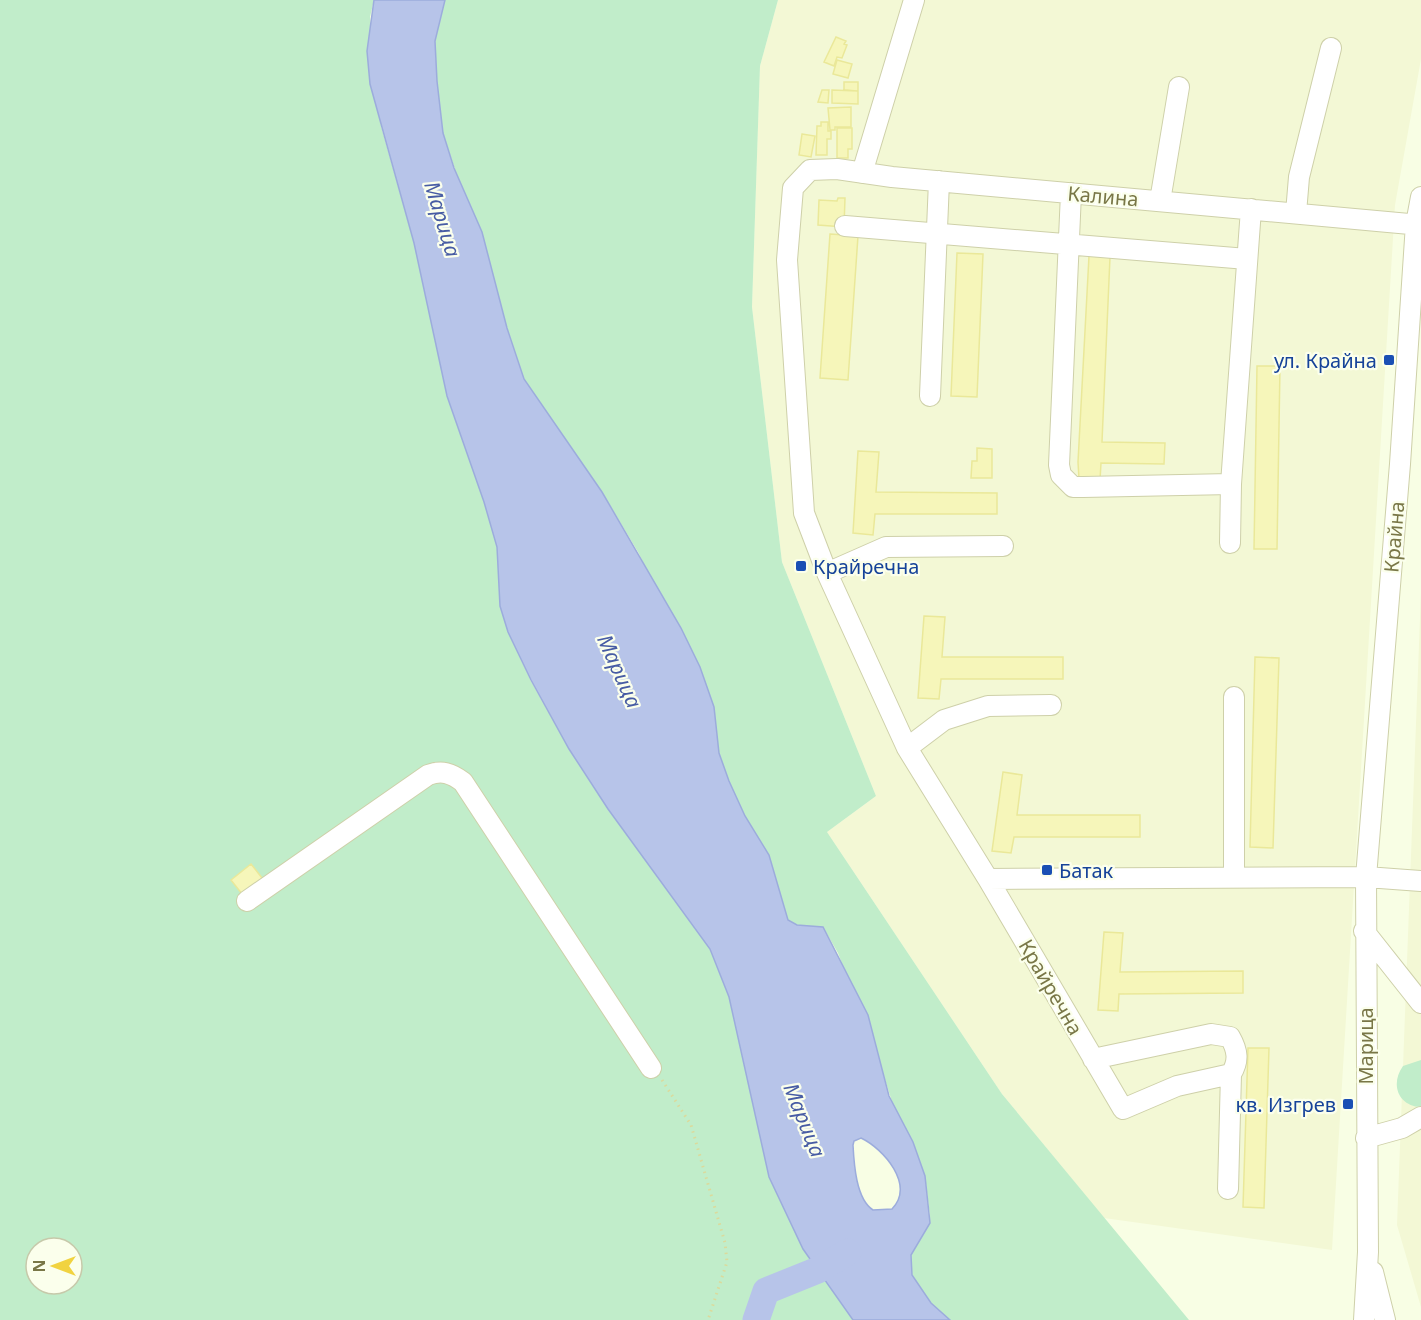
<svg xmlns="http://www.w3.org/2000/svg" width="1421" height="1320" font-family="'Noto Sans',sans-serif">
<rect width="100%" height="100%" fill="#f8fee4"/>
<path fill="#f3f8d5" d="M778,0H1421V59L1395,205L1332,1250L1104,1218L1002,1094L827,832L876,796L782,562L752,307L760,66Z
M1421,592V1307L1397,1225Z"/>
<path fill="#c1edca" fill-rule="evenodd" d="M0,0H374L370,17L381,126L414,243L447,396L484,502L497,547L500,606L508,632L531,681L569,749L608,809L710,949L729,997L769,1177L803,1249L853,1320H0ZM36,1248H72V1284H36Z
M445,0H778L760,66L752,307L782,562L876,796L827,832L1002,1094L1189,1320H950L931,1303L912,1275L911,1255L930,1216L925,1176L913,1142L894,1108L882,1070L838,953L823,927L797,925L788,920L769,855L745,816L729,781L719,753L714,707L638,552L602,492L524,379L443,133L437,81L435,41Z
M1421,1060V1107C1398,1106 1390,1084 1403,1066Z"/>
<path fill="#b7c4e9" stroke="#9cacdc" stroke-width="1.5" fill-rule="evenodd" d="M374,0H445L435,41L437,81L443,133L454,168L482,232L507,328L524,379L602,492L681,628L700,667L714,707L719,753L729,781L745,816L769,855L788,920L797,925L823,927L868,1015L889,1096L913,1142L925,1176L930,1223L911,1255L912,1275L931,1303L950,1320H853L803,1249L769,1177L729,997L710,949L608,809L569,749L531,680L508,632L500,606L497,547L484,502L447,396L414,243L370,84L367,51ZM861,1138C884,1149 915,1185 892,1209L873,1210C856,1199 854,1164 853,1145L854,1141Z"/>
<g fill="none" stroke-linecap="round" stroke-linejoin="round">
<path stroke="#b7c4e9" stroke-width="27" d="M756,1320L766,1291L818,1270L848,1252"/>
</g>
<path fill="#f6f6ba" stroke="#eae899" stroke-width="1.5" d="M836,37L846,41L844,44L847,45L842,58L837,57L834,66L824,62Z
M837,60L852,64L848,78L833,74Z
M844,82H858V91L844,90Z
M822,90H829L828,103L818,102Z
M832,90L858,91V104L832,103Z
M851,107V127H835V130H830L828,108Z
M821,122H828V131H831V139H827V155H816L817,126H821Z
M837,128H852V149H848V158H837Z
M802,134L815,136L811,157L799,155Z
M838,198H845L844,227L818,225L819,200L837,201Z
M830,234L858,236L848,380L820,378Z
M957,253L983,254L977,397L951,396Z
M1089,256L1110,257L1102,442L1165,443L1164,464L1101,463L1100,480L1079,479L1078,462Z
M1257,366H1280L1277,549H1254Z
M977,448L992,449V478H971L972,461H977Z
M858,451L879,452L876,492L997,493V514H875L873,535L853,533Z
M924,616L945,617L942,657H1063V679H941L939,699L918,698Z
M1255,657L1279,658L1273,848L1250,847Z
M1003,772L1022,775L1017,815H1140V837H1014L1011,853L992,851Z
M251,864L266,883L246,899L231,880Z
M1104,932L1123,933L1120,972L1243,971V993L1119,994L1118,1011L1098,1010Z
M1248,1048H1269L1264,1208L1243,1207Z"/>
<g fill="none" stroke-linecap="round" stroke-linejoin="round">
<g stroke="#ced0a9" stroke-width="22">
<path id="minor" d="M862,173L914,0
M1071,193L1059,465L1061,475L1073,487H1083L1231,484
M1160,201L1179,87
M1296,213L1299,177L1331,48
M845,226L1247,259
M930,396L939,181
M1230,543L1231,484L1251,209
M827,573L886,547L1003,546
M907,748L944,720L988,706L1051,705
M1234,877V697
M988,879L1366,877L1421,881
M247,901L428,775C442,770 451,773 463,782L651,1068
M1364,931L1421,1003
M1093,1059L1211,1034L1230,1037C1238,1051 1239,1061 1231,1074L1177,1086L1123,1109L988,879L907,748L827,573L804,513L787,260L793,188L810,170L837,169L892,177L1421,225
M1366,1138L1402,1128L1421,1117
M1228,1189L1231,1074
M1373,1272L1385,1320
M1364,1320L1368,1252L1366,877L1400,464L1416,224L1421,197"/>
</g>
<path stroke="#dbda9c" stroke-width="3" stroke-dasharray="1.5 4.5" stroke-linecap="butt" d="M662,1080L691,1125L725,1243L727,1262L708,1320"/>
<use href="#minor" stroke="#fff" stroke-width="20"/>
</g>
<g fill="#1a4fb4" stroke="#fbffec" stroke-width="2">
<rect x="1383" y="354" width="12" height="12" rx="3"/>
<rect x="795" y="560" width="12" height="12" rx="3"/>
<rect x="1041" y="864" width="12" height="12" rx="3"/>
<rect x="1342" y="1098" width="12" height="12" rx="3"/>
</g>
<g text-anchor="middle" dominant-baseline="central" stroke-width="4.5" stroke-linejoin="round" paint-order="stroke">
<g font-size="20" fill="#797747" stroke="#fbffec">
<text transform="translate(1103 196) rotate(5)">Калина</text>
<text transform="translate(1394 537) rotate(-85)">Крайна</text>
<text transform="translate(1051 987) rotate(60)">Крайречна</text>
<text transform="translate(1365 1046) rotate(-90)">Марица</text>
</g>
<g font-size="20" fill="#164399" stroke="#fbffec" text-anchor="end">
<text x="1377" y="360">ул. Крайна</text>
<text x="813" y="566" text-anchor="start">Крайречна</text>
<text x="1059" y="870" text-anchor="start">Батак</text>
<text x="1336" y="1104">кв. Изгрев</text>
</g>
<g font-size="21" font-style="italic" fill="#475ca4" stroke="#fbffec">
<text transform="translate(443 219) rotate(73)">Марица</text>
<text transform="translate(620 671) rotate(66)">Марица</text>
<text transform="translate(805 1120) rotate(68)">Марица</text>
</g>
</g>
<g transform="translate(54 1266) rotate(270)"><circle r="28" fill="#fbffec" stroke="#c7c9aa" stroke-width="1.5"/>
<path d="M0-4.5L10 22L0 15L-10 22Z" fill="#f1d340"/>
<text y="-9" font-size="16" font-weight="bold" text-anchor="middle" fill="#797747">N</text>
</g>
</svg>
